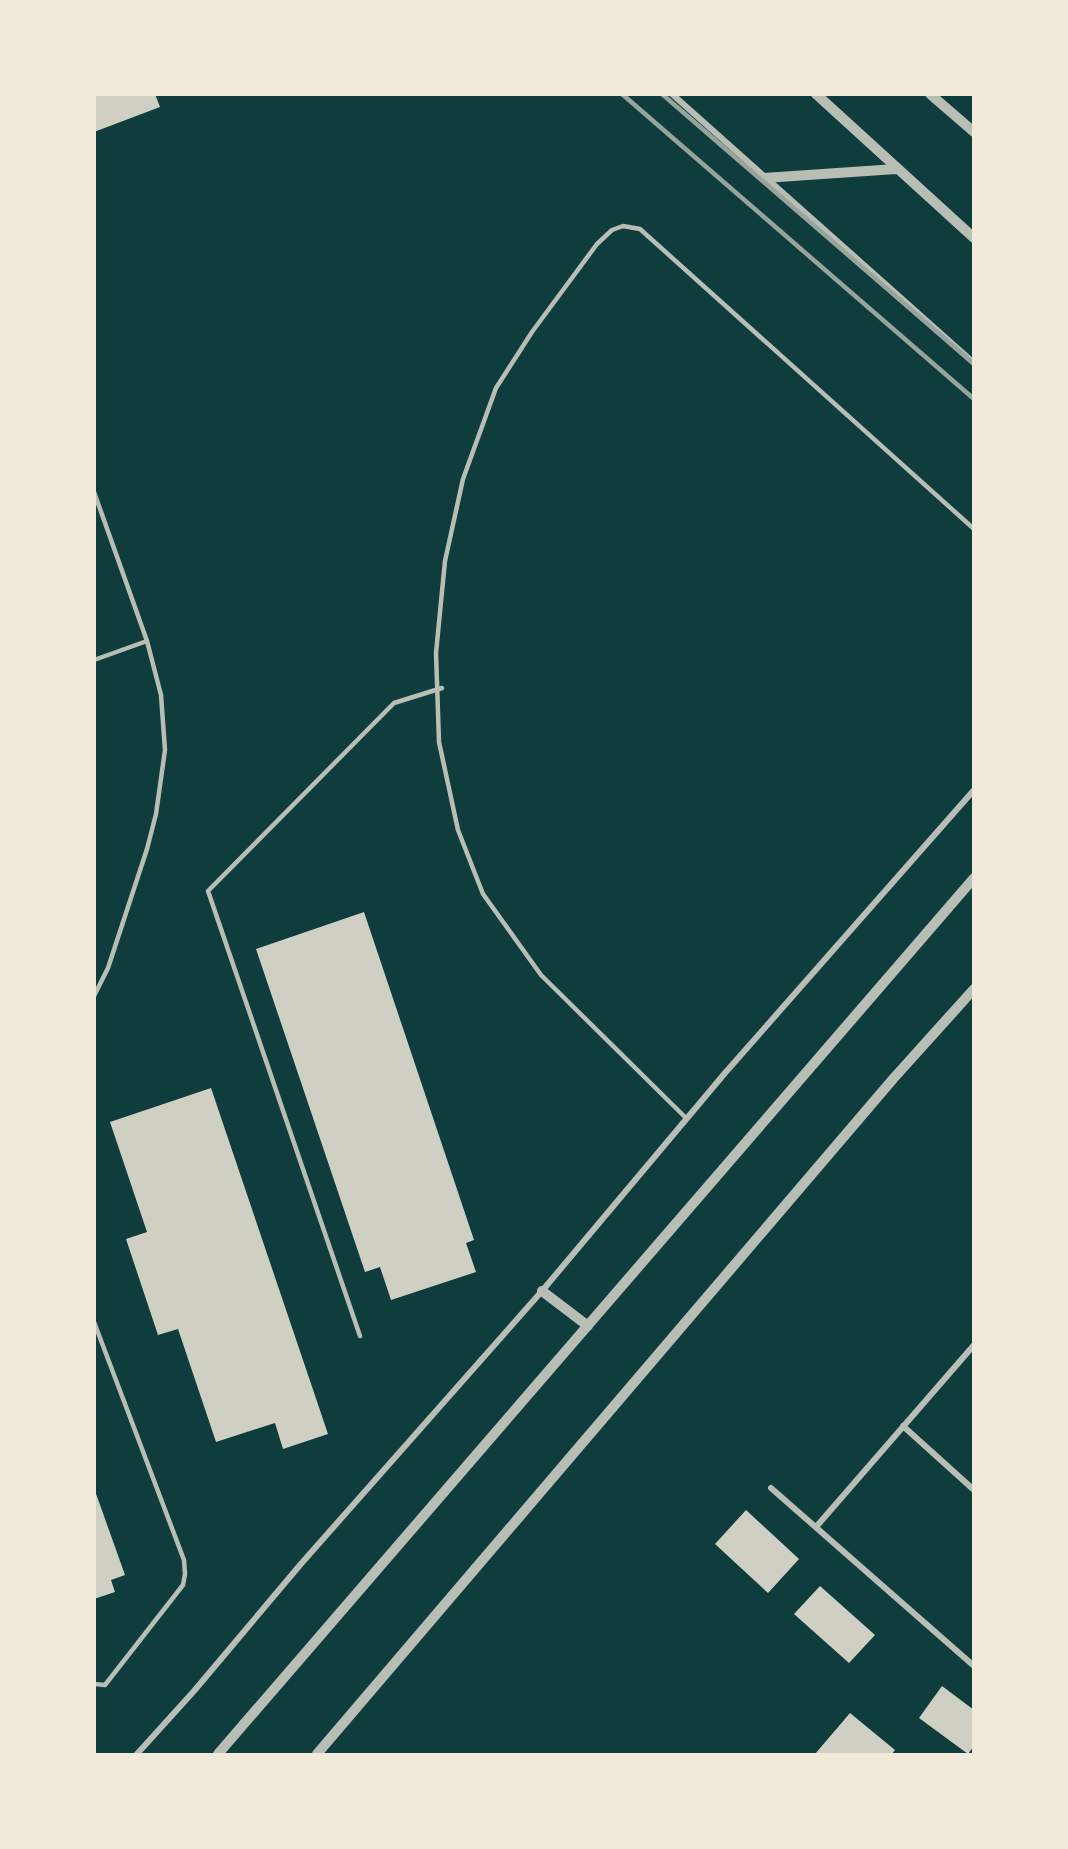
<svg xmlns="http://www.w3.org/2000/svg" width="1068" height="1849" font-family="'Nunito Sans',sans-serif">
<rect width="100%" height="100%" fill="#0f3d3e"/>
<path fill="#cfcfc3" d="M94,94H155L160,107L94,132Z
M364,912L474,1240L466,1243L476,1272L391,1300L380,1267L365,1272L256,949Z
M211,1088L328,1434L283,1449L275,1423L216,1442L178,1329L158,1335L126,1239L147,1232L110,1122Z
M94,1488L125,1575L111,1580L115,1592L94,1599Z
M746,1510L799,1559L768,1593L715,1544Z
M820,1586L875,1635L849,1663L794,1614Z
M942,1686L974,1710V1746L968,1754L919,1718Z
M850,1713L895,1750L892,1754H815Z"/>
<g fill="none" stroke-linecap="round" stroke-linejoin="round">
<path stroke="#b8beb3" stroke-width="4.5" d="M94,492L147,641L161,695L165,750L156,814L147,849L108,968L94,996
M94,660L147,641
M686,1118L541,975L483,894L458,830L439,742L436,653L445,561L463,479L496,388L532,332L597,244L612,230L623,226L640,229L974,529
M94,1322L184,1560L185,1574L183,1585L105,1685L94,1684
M360,1336L208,891L394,703L442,688"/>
<path stroke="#b8beb3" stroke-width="6" d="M672,94L974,363
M903,1426L974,1490
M771,1488L974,1666
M816,1527L974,1345
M137,1754L194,1691L300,1565L542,1291L725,1073L974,790"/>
<path stroke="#b8beb3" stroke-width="10" d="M816,94L974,238
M930,94L974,132
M764,178L896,169
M542,1291L588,1326
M218,1754L974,878
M317,1754L893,1079L974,989"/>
<path stroke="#97a49c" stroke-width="4.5" d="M622,94L974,399
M662,94L974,364"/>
</g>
<rect width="1068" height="1849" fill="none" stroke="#f1e9da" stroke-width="192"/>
</svg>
